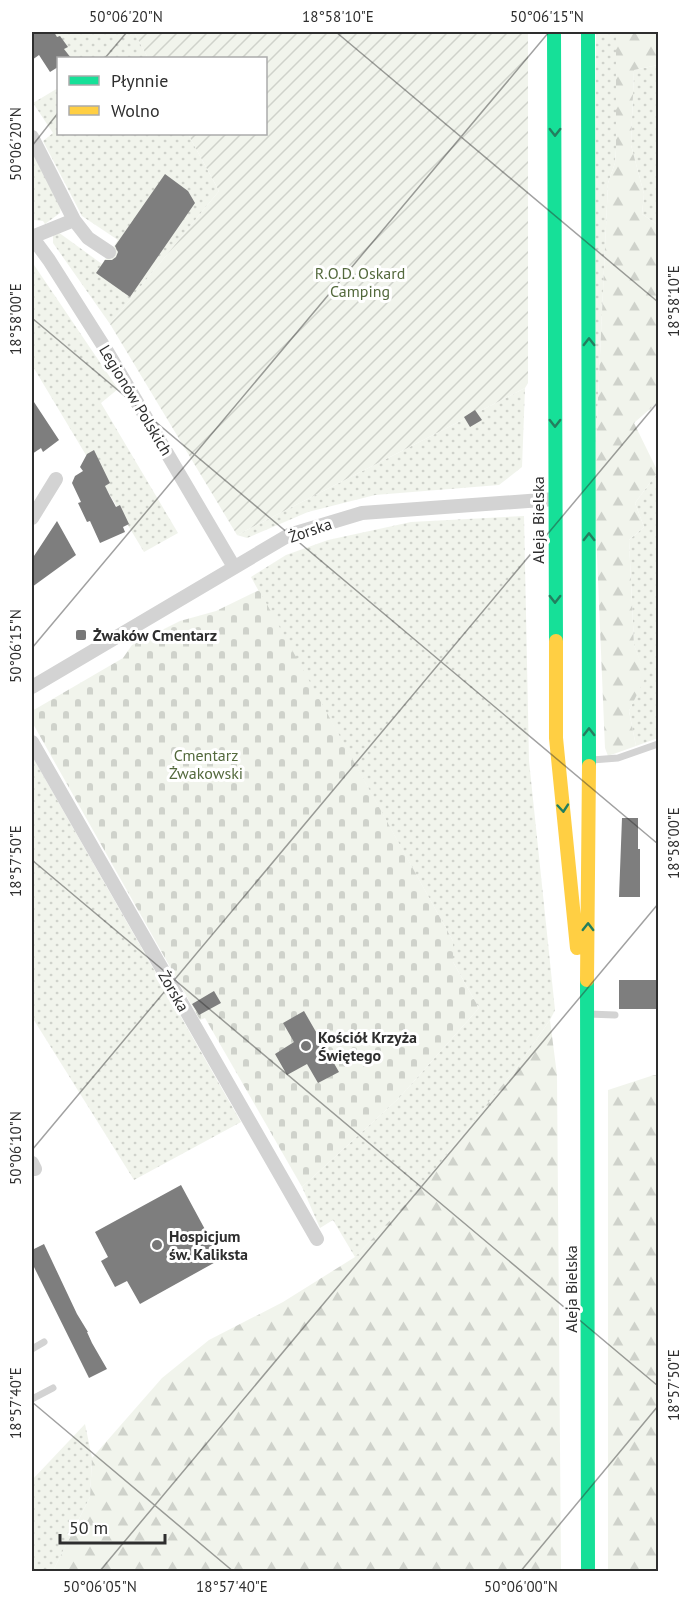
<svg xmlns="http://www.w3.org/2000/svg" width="690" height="1603" font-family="'PT Sans',sans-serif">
<defs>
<pattern id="grass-dots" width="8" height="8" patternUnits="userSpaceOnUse" patternTransform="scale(1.5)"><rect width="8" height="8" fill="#f1f4ec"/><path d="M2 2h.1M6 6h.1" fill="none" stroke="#cfd2cb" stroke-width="1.8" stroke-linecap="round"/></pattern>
<pattern id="forest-firs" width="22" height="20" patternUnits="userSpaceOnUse" patternTransform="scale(1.5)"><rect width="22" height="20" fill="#f1f4ec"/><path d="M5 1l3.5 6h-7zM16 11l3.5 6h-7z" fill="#cfd2cb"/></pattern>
<pattern id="cemetery-stones" width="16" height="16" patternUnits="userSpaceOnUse" patternTransform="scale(1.5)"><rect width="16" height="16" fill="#f1f4ec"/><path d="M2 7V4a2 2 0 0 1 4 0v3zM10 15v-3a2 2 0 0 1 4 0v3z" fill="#cfd2cb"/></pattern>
<pattern id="garden-furrows" width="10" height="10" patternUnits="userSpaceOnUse" patternTransform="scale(1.5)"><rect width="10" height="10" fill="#f1f4ec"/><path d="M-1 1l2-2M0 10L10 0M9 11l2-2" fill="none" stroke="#cfd2cb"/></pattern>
</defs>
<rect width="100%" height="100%" fill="#fff"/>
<path fill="url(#grass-dots)" d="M32,32H134L148,58H70L46,47Z
M596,32H616V149L615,163L608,183L594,484Z
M658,65V225L642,214L644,194L631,145L634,70Z
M58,88V134H188L219,191L110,324L53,243V235L58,232L102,264L118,240L82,216L43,141L53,133L33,103Z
M32,149L61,204L60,213L45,224L43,221L34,220L32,217Z
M32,262L118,389L101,403L178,533L144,552L32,365Z
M525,388L522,467L499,485L375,495L308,512L247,538L237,535Z
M658,472V738L636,746L629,711L645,676L634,645L629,540L644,527L635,503Z
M524,516L529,761L555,1010L550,1020L520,1063L415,1194L355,1257L333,1220L320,1228L302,1187L399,1098L479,1008L453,962V941L251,577L286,555L328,540L411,522Z
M32,756L241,1122L134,1180L32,1017Z
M85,1424L92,1458L90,1497L53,1571H32V1480Z"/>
<path fill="url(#forest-firs)" d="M616,32H658V65L634,70L631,145L644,194L642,214L658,225V306L657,308L658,311V402L634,423L658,472L635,503L644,527L629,540L634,645L646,676L629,711L636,746L608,756L605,748L594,484L608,183L615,163L616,149Z
M550,1020L557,1075L561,1571H53L90,1497L92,1458L162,1378L209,1340L283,1302L355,1257L415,1194L520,1063Z
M654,1075H658V1571H608V1090Z"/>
<path fill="url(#cemetery-stones)" d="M259,590L453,941V962L479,1008L399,1098L302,1187L205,1018L200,1020L32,722V711L123,658L132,645L180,621L216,611Z"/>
<path fill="url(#garden-furrows)" d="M134,32H528V383L525,388L237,535L110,324L219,191L188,134H266V58H148Z"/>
<path fill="#7e7e7e" d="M32,32H54L57,37L60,36L68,47L64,49L71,58H58V67L50,72L39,55L32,60Z
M165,174L188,191L195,203L130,297L96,273L105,260H112L116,257L118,252L115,246Z
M32,399L59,440L43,452L41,448L32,454Z
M475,410L482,420L470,427L464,417Z
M94,450L110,483L105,486L110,496L116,507L120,505L129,524L123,527L125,532L100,543L90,521L87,522L78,503L81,502L72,483L75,476L83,471L80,467L87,454Z
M57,521L76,555L32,587V559Z
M622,818H638V849H640V897H619Z
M619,980H658V1009H619Z
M214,991L221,1003L199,1015L192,1004Z
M304,1011L339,1072L318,1083L307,1064L287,1075L275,1054L294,1042L283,1023Z
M181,1185L221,1259L140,1304L127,1281L115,1287L101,1261L108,1257L95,1232Z
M44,1244L77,1314L88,1332H87L92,1343L107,1369L89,1378L32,1263V1250Z"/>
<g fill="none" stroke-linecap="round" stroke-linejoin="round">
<path stroke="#d3d3d3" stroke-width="7" d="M592,760L618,758L658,744
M588,1014L615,1015
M32,1349L44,1342
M32,1399L53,1388"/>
<path stroke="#d3d3d3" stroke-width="14" d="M32,137L74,220L88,238L109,252
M74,220L32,237L49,260L108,353L234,567
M32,518L56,479
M32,687L289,535L362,513L555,499
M32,742L317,1239
M32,1163L35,1169"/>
<path stroke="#16e098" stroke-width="14" d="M554,32L556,641
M588,32L589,766
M587,980L588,1572"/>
<path stroke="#ffcf43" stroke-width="14" d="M556,641V738L577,948
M587,980L589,766"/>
</g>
<defs><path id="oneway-chevron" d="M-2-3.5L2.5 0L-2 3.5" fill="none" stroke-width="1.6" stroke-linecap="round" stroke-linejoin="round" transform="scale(1.5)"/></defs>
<g stroke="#237e5e">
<use href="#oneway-chevron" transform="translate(555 132) rotate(90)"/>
<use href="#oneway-chevron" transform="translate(589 342) rotate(-90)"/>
<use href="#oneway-chevron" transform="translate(555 423) rotate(90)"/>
<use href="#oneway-chevron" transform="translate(589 537) rotate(-90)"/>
<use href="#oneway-chevron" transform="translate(555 599) rotate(90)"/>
<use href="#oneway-chevron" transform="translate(589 732) rotate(-90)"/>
<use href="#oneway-chevron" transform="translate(563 808) rotate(85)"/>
<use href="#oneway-chevron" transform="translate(588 927) rotate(-89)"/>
</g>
<path fill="none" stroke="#2e2e2e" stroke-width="1.5" stroke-opacity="0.45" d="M336,32L658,302M105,58L127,32M32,146L58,113M32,318L658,844M32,648L549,32M32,860L658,1386M32,1150L658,402M32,1402L234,1572M99,1572L658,904M520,1572L658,1406"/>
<g fill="#777" stroke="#fff" stroke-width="2">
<rect x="75" y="629" width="12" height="12" rx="3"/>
<circle cx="306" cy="1046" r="6"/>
<circle cx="157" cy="1245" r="6"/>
</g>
<g text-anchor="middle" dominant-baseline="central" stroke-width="6" stroke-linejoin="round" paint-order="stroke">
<g font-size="16" fill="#53693c" stroke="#fff">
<text x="360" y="273">R.O.D. Oskard<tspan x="360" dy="18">Camping</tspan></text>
<text x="206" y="755">Cmentarz<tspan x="206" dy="18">Żwakowski</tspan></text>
</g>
<g font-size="16" fill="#2e2e2e" stroke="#fff">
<text transform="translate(136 400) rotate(59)">Legionów Polskich</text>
<text transform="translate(538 520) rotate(-90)">Aleja Bielska</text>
<text transform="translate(310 530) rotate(-19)">Żorska</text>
<text transform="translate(174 991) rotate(60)">Żorska</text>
<text transform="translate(571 1289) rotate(-90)">Aleja Bielska</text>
</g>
<g font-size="16" font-weight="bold" fill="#2e2e2e" stroke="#fff" text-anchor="start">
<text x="93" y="635">Żwaków Cmentarz</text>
<text x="318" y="1037">Kościół Krzyża<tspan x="318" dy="18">Świętego</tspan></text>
<text x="169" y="1236">Hospicjum<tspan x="169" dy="18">św. Kaliksta</tspan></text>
</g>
</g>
<rect width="690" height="1603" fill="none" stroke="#ffffff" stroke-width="66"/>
<rect x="57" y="57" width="210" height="78" fill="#ffffff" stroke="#ababab" stroke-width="1.5"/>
<rect x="69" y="76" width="30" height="9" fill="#16e098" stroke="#ababab" stroke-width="1.5"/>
<text x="111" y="87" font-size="18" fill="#2e2e2e">Płynnie</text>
<rect x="69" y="106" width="30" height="9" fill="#ffcf43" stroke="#ababab" stroke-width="1.5"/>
<text x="111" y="117" font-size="18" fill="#2e2e2e">Wolno</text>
<path d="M60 1534v9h105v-9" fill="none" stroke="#2e2e2e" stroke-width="3"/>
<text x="69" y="1534" font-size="18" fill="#2e2e2e" stroke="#ffffff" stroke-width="4.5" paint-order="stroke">50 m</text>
<rect x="33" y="33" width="624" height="1537" fill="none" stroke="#2e2e2e" stroke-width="2"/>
<g font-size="15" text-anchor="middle" fill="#2e2e2e">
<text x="126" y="22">50°06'20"N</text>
<text x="338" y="22">18°58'10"E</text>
<text x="547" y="22">50°06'15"N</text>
<text transform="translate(16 144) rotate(-90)" y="5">50°06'20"N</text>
<text transform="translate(674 301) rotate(-90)" y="5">18°58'10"E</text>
<text transform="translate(16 319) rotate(-90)" y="5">18°58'00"E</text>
<text transform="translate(16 646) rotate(-90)" y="5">50°06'15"N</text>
<text transform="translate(674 843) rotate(-90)" y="5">18°58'00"E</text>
<text transform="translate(16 861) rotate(-90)" y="5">18°57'50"E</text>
<text transform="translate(16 1148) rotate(-90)" y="5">50°06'10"N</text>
<text transform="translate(674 1385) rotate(-90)" y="5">18°57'50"E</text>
<text transform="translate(16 1403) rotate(-90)" y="5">18°57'40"E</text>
<text x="100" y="1592">50°06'05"N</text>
<text x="232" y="1592">18°57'40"E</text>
<text x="521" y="1592">50°06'00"N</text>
</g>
</svg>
